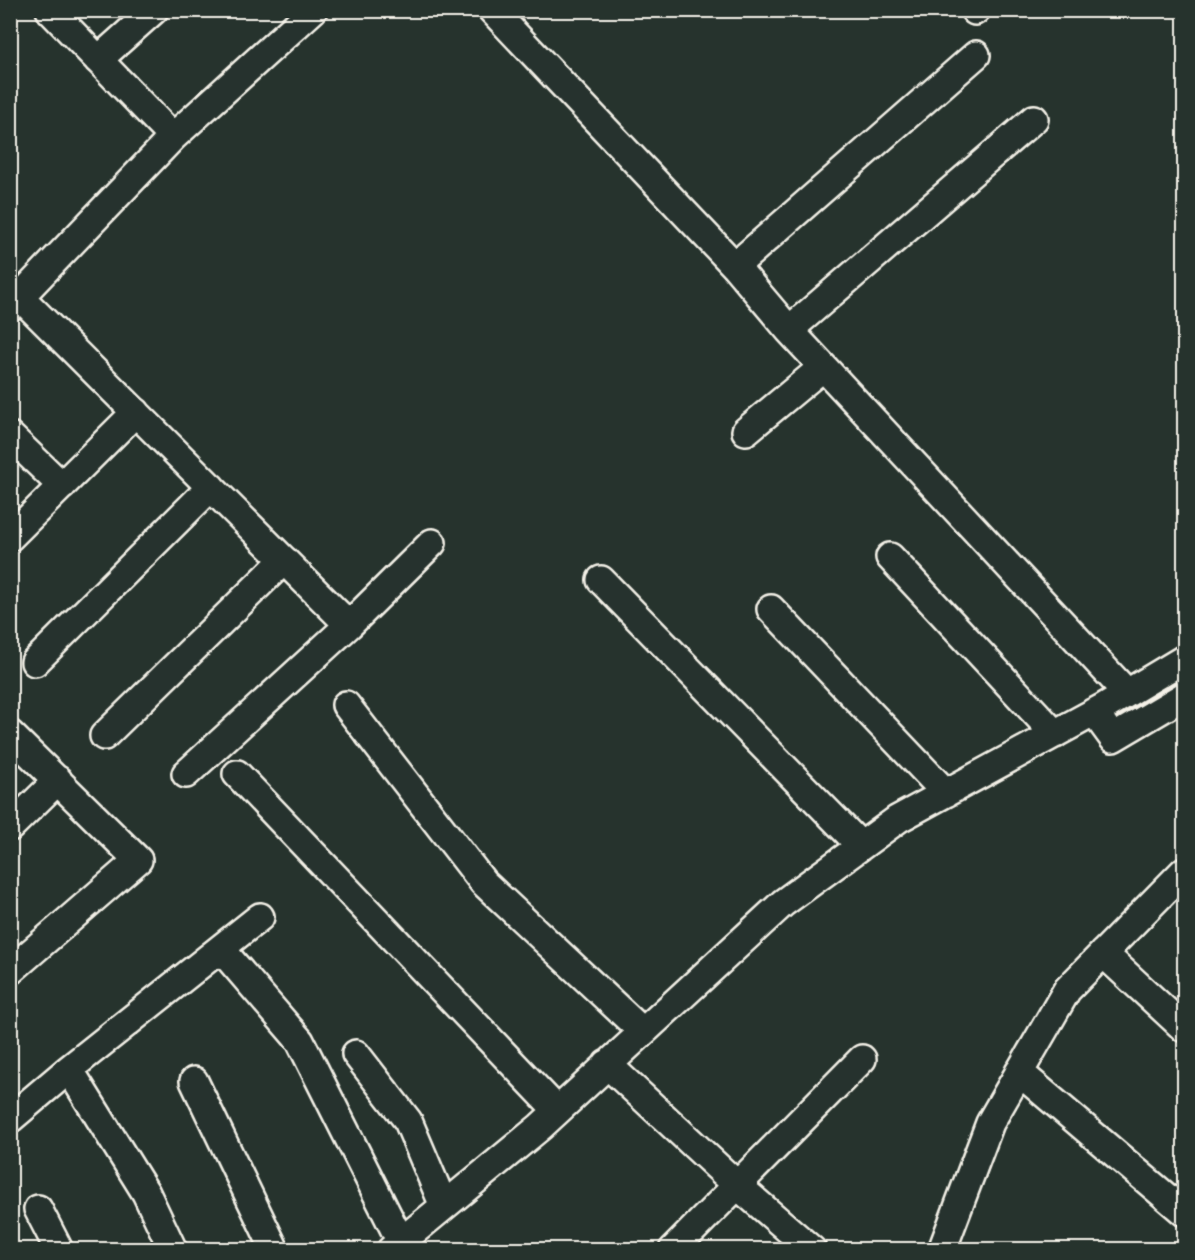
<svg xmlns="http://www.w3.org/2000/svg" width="1195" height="1260" font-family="'Patrick Hand',sans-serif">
<rect width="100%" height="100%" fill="#26332d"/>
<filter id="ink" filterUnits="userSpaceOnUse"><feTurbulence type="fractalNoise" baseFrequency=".0167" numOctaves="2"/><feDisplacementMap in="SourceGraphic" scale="12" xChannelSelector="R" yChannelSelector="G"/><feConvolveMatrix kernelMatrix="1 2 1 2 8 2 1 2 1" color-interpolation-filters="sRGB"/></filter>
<g filter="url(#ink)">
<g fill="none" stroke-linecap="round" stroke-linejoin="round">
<g stroke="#f4f1e8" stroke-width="32">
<path id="minor" d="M50,10L173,137
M492,10L735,266L789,330L1127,693
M975,11L976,10
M98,60L154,10
M735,266L976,55
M20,297L349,625
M10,307L173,137L313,10
M789,330L1034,119
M746,431L823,367
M10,436L62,486
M10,537L136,412
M890,557L1055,734
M601,580L861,846
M771,609L946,793
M35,662L211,487
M346,705L483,882L643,1032
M1094,712L1113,738L1184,696
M10,734L138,860L10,971
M104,736L284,560
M186,774L349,625L432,543
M237,774L557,1110
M10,827L58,780
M221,949L300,1041L401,1242
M1103,953L1184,1028
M356,1054L408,1121L444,1206
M607,1064L737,1185L812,1250
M69,1069L146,1193L173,1250
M1019,1072L1184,1212
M194,1081L275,1250
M10,1119L69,1069L260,917
M38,1209L59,1250
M391,1250L540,1127L783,903L898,819L1104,707L1184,659
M673,1250L862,1059
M942,1250L990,1123L1067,990L1184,871"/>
</g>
<use href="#minor" stroke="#26332d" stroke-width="27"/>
</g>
</g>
<rect width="1195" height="1260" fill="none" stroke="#26332d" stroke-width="36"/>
<rect x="18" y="18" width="1159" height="1224" fill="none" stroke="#f4f1e8" stroke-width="2" filter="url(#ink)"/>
</svg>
